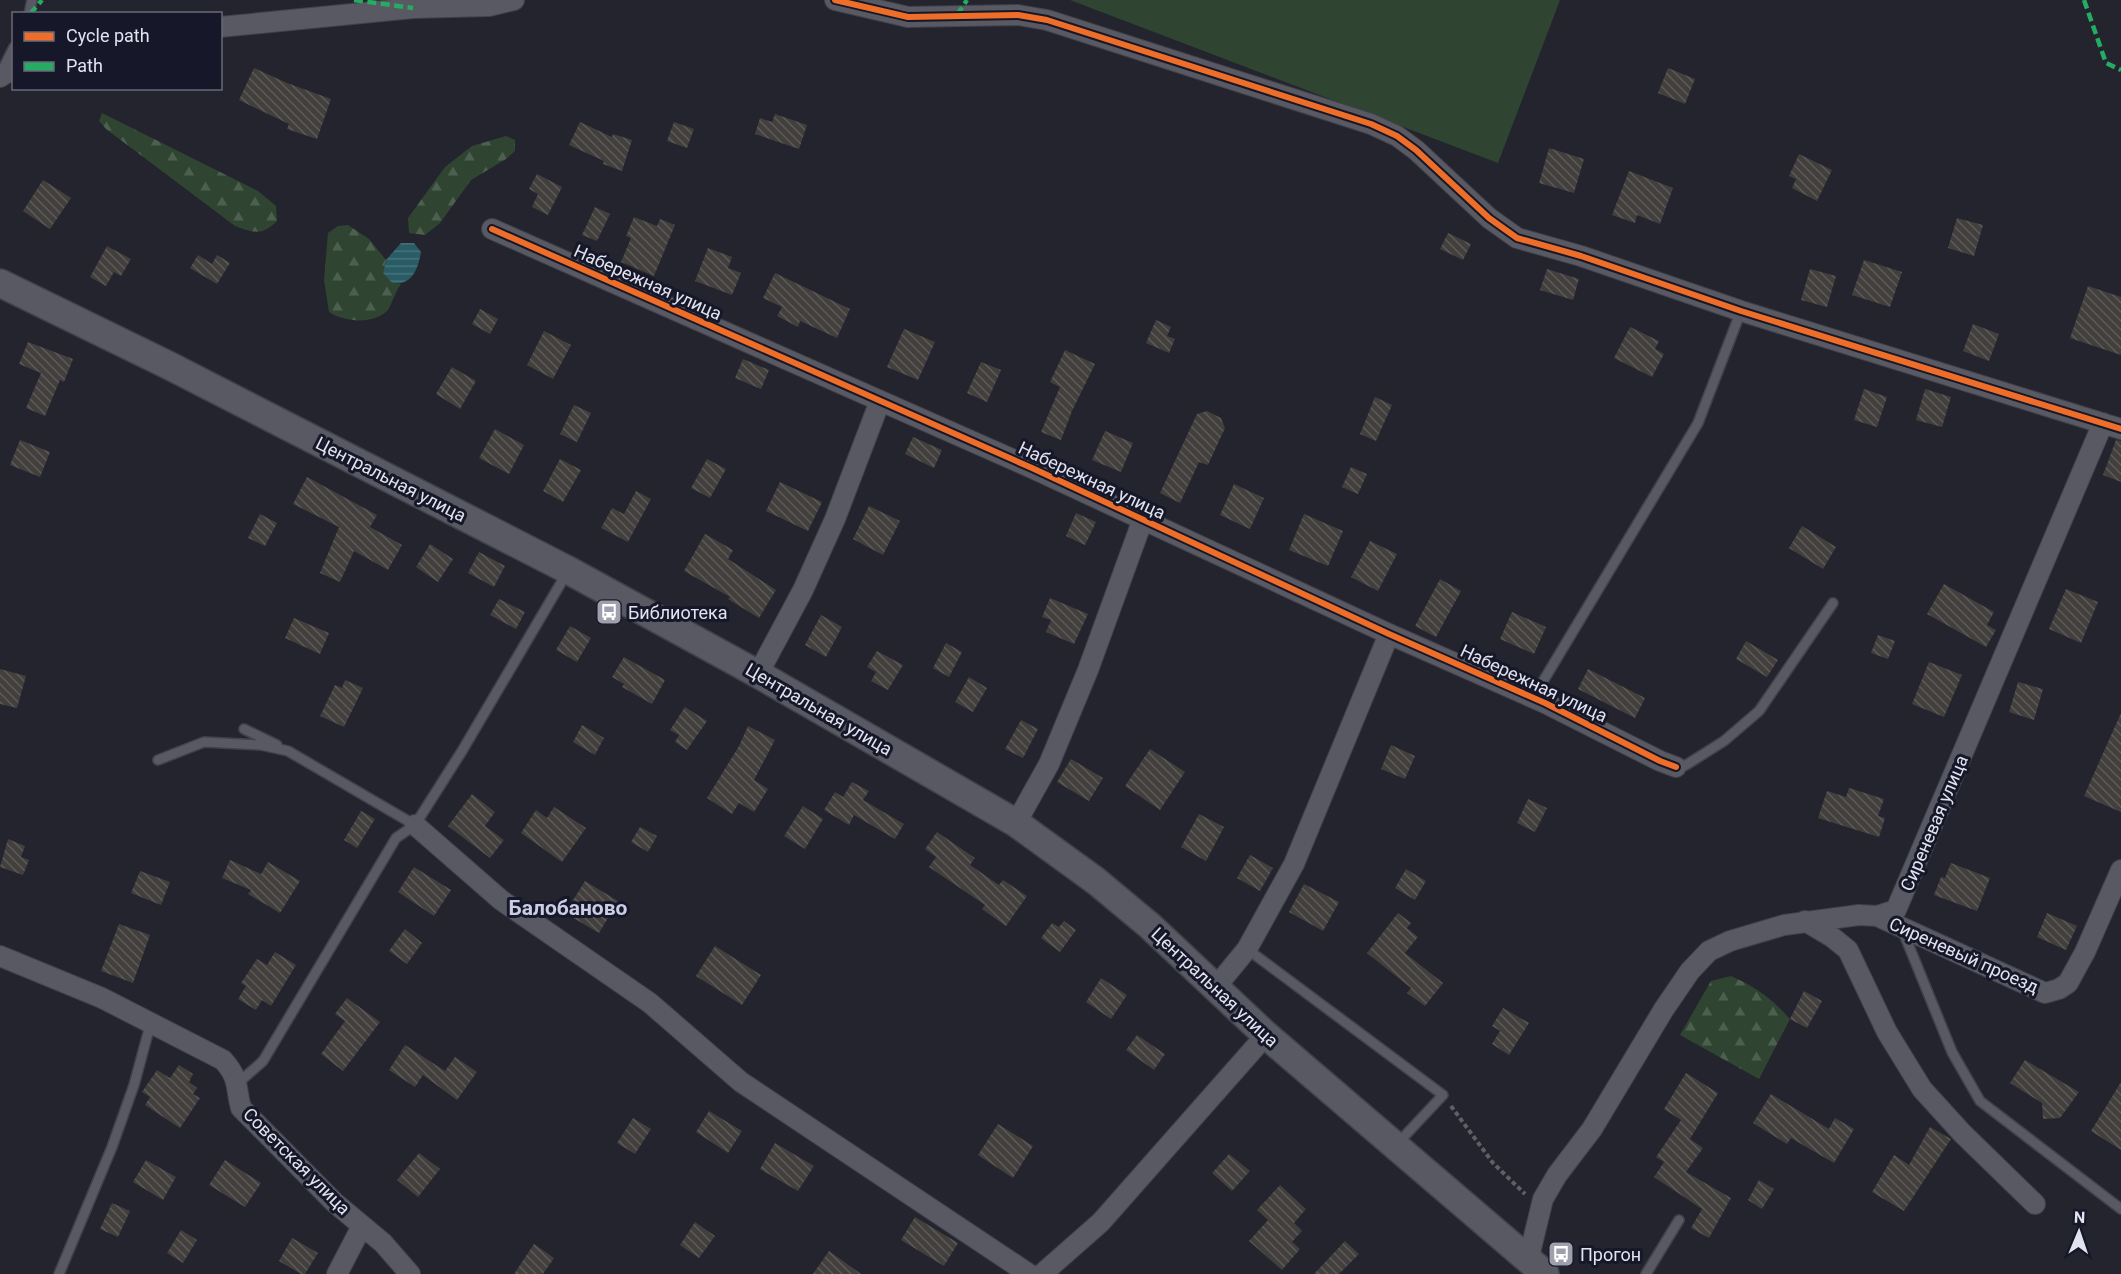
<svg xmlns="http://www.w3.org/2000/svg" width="2121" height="1274" font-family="Roboto,sans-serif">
<defs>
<pattern id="forest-firs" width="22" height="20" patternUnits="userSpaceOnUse" patternTransform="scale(1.5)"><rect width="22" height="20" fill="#2f4531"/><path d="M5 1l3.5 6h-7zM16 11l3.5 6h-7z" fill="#4d604f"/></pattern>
<pattern id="water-rules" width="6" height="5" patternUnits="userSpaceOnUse" patternTransform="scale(1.5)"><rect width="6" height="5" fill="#295c65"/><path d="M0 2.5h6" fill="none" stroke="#48737b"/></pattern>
<pattern id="building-back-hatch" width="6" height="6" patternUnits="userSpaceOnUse" patternTransform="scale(1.5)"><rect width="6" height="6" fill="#423f3d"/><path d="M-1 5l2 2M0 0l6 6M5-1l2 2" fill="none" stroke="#5d5b59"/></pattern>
</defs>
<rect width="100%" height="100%" fill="#23242e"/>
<path fill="#2f4531" d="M1070,0H1560L1498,163Z"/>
<path fill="url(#forest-firs)" d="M102,113L258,191L276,206L277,221C262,236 254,233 235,226L106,129L99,121Z
M506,136L515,140V151L506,159L471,180L440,223L425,235L409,233L408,218L445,167L472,146Z
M348,225L369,239L386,260L383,273L392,283L401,284C395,292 392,304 388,310C374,325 344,322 329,312L324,280L328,233L338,226Z
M1731,976C1756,987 1771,998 1790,1019L1759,1079L1680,1035L1711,981Z"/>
<path fill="url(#water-rules)" d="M401,243H414L421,252C418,269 412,286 392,283L383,273L386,260Z"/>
<path fill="url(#building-back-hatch)" d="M254,68L287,83L331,99L317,139L287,129L289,124L239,100Z
M1668,68L1695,79L1685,104L1658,93Z
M775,114L807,125L799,149L755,134L760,118L772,122Z
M580,122L612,137L613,134L632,140L622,171L603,164L604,161L569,145Z
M674,122L694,129L687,148L667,141Z
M1549,148L1584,159L1574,193L1539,183Z
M1799,154L1832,170L1817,201L1792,188L1796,179L1789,176Z
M1629,171L1673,188L1660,224L1637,215L1635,223L1612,215Z
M537,174L562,187L548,215L532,207L538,194L529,189Z
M43,180L71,198L50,229L23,211Z
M595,207L610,214L597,241L582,235Z
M634,217L657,226L660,219L675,225L654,276L621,262L631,238L626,236Z
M1957,218L1983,225L1974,256L1948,248Z
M1448,233L1471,244L1463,260L1440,249Z
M107,246L131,259L121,276L114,272L106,286L90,277Z
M708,248L732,257L728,268L741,273L732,295L695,281Z
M198,255L212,264L217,255L230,263L217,284L190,268Z
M1864,260L1902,272L1890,307L1852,295Z
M1547,269L1579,279L1573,300L1540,290Z
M1810,269L1836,276L1827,307L1801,300Z
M775,273L850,309L837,338L800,321L798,327L777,316L782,307L763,298Z
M2088,286L2121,297V355L2070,338Z
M480,309L498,319L490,334L472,324Z
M1156,320L1171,327L1167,336L1175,339L1169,353L1146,343Z
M1973,324L1999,334L1989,361L1963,351Z
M1630,327L1659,341L1655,349L1664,354L1652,377L1614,358Z
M904,329L935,342L918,380L887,367Z
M544,331L571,345L553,379L527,365Z
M28,342L73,359L64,382L60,380L45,416L26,408L41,373L19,364Z
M1065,350L1095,364L1072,411L1061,440L1041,432L1060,387L1050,382Z
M743,359L769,370L761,389L735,378Z
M981,362L1001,370L987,402L967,393Z
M452,367L476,381L460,409L436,394Z
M1864,389L1887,397L1877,427L1854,420Z
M1925,389L1951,397L1942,427L1916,420Z
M1375,397L1392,405L1376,441L1360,434Z
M574,405L591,413L577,442L560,434Z
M1207,411L1221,418L1225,428L1208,465L1199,462L1180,503L1160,493L1197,414Z
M495,429L524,445L509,474L479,458Z
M1105,431L1133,443L1121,472L1092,460Z
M913,437L942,450L934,468L905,454Z
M20,440L50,452L40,477L10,465Z
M2116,440L2121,441V482L2103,475Z
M560,459L581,470L563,502L543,491Z
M707,459L726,469L710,498L691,488Z
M1351,467L1367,474L1358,494L1342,487Z
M307,477L377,515L370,527L402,545L388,570L354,551L340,582L320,573L339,527L293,504Z
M780,482L822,502L808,531L766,511Z
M1234,484L1264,498L1250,529L1220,515Z
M636,491L651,499L628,542L601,528L612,508L624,514Z
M869,506L900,521L883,555L853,539Z
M1076,513L1096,522L1085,545L1066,536Z
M260,514L277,523L265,546L248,538Z
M1304,514L1343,531L1328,566L1289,550Z
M1802,526L1836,547L1823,569L1789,548Z
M705,534L733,550L728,559L776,590L759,618L728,599L730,597L684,571Z
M1370,541L1397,554L1378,591L1351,577Z
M430,544L453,559L438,582L416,567Z
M479,552L505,566L494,587L468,573Z
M1440,579L1461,591L1436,637L1415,626Z
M1944,584L1994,612L1987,625L1996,630L1986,647L1927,614Z
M2066,589L2098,602L2081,643L2049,629Z
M1050,598L1088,614L1074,644L1046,632L1051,620L1042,617Z
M499,599L525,612L516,629L490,615Z
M1512,612L1546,627L1534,654L1500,639Z
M821,615L842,627L826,657L805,645Z
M294,618L329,633L320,654L285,638Z
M570,626L591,638L577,662L556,650Z
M1878,635L1895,641L1888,659L1871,653Z
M1746,641L1778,660L1767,677L1736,659Z
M946,643L962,652L949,677L933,668Z
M877,651L903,665L888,690L871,681L876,672L867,667Z
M624,657L665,680L652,704L622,687L624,684L612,677Z
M1929,662L1962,675L1944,717L1912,704Z
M0,669L26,676L17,708L0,704Z
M1588,669L1645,698L1635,718L1578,689Z
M969,677L987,688L973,712L955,702Z
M345,680L363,688L344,727L320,716L335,685L342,688Z
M2018,682L2043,689L2034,720L2009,712Z
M685,707L707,721L687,750L675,742L679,735L670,730Z
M2121,713V812L2084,796Z
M1021,720L1038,729L1023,758L1005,749Z
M582,725L604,738L595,755L573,742Z
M748,726L775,740L754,780L768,789L754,812L739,803L732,814L707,798L739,746Z
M1391,745L1415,756L1405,779L1381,769Z
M1150,749L1185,772L1160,810L1125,786Z
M1071,759L1103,778L1089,801L1057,782Z
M852,782L869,791L863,800L904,824L895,839L854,815L849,825L824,810L835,792L843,797Z
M1849,788L1884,799L1878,816L1885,818L1879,837L1818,818L1827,791L1846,797Z
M472,794L495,812L485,826L504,840L490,858L448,826Z
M1528,799L1547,808L1535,832L1517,823Z
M803,806L823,819L805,849L784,836Z
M554,807L586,828L562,862L521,833L536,810L547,818Z
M361,811L375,819L357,848L344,840Z
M1199,814L1224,827L1206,861L1181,847Z
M640,827L657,836L648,852L631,842Z
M937,832L975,858L970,865L999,885L1003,880L1027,896L1006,926L982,909L985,905L929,867L936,857L925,849Z
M8,839L25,846L21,857L29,860L23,875L0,867Z
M1250,855L1273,868L1260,891L1237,878Z
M230,860L261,874L268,862L300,881L280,913L248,894L251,890L222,878Z
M1951,863L1990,878L1977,911L1934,895L1941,877L1945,878Z
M414,867L451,890L434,916L398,892Z
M1406,869L1426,881L1415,900L1395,888Z
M140,871L170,882L161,905L131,893Z
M585,881L618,901L599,933L565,913Z
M1304,884L1339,902L1323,931L1289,912Z
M1398,913L1411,923L1407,928L1418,937L1405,953L1443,983L1425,1006L1407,993L1411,988L1367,953Z
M2047,913L2077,926L2066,950L2037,937Z
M1064,921L1076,930L1060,952L1041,938L1052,923L1059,927Z
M119,924L150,935L133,983L101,971Z
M405,929L422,943L407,964L389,951Z
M715,946L761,975L742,1005L696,976Z
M275,952L296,965L271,1006L262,1000L256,1010L238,999L246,986L241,983L257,959L267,965Z
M1101,978L1127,995L1111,1019L1086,1002Z
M1804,991L1822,1001L1807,1028L1790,1019Z
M347,998L380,1022L343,1071L321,1054L345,1021L335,1014Z
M1503,1008L1529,1023L1509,1055L1492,1044L1500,1031L1492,1026Z
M1137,1035L1165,1054L1154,1070L1126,1050Z
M405,1045L445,1071L455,1057L477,1072L457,1100L423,1075L415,1087L389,1070Z
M2025,1060L2079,1092L2060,1118L2043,1119L2042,1103L2010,1083Z
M179,1065L193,1074L189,1082L197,1088L193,1094L200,1098L180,1128L145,1105L150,1097L142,1092L157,1070L170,1078Z
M1686,1073L1718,1093L1690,1139L1703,1148L1686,1172L1731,1198L1709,1238L1691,1228L1702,1209L1654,1177L1664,1162L1656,1157L1681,1120L1664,1109Z
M2121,1082V1150L2091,1131Z
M1771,1094L1829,1129L1835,1118L1854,1129L1834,1163L1791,1138L1787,1144L1753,1123Z
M709,1111L742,1131L728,1153L696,1132Z
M633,1118L651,1129L635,1154L617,1143Z
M998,1124L1033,1146L1013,1178L978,1155Z
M1930,1127L1951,1139L1904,1211L1872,1192L1894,1155L1909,1165Z
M775,1143L814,1166L798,1191L760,1169Z
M419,1153L440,1169L418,1197L397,1180Z
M1229,1154L1250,1171L1232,1191L1212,1173Z
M146,1160L176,1177L163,1200L133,1182Z
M225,1160L261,1183L245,1207L209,1185Z
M1759,1180L1774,1189L1762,1209L1748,1200Z
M1280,1185L1306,1209L1294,1223L1302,1231L1292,1242L1300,1249L1282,1270L1249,1241L1268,1220L1257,1210Z
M112,1203L130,1211L118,1237L100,1229Z
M915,1217L958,1243L944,1266L901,1240Z
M695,1222L715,1236L699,1258L680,1245Z
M181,1230L197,1240L183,1263L167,1253Z
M292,1238L318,1253L305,1274H301L279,1261Z
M1345,1241L1359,1254L1339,1274H1314Z
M534,1244L554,1258L543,1274H514Z
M829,1251L861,1274H813Z"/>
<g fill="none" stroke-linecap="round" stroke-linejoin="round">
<g stroke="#40414a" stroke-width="12">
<path id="lane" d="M29,14L32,0
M2,71L14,47
M1533,698L1698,423L1741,311
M244,729L277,745
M158,760L204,742L261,745L288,751L415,825
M1676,767L1686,765L1724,741L1759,711L1833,603
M1902,929L1952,1052L1980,1101L2121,1209
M1247,949L1443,1095L1397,1144
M238,1083L263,1061L396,838L415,825L462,751L568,571
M59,1274L112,1147L134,1085L151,1022
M1646,1274L1679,1220"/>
</g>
<g stroke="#40414a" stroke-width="22">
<path id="street" d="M835,0L908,17L1018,15L1047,20L1371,124L1397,136L1416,150L1489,218L1517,238L1581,256L1741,311L2121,429
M220,27L413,8L489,6L514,0
M0,77L14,68
M492,229L1032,468L1389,634L1545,703L1660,761L1676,767
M758,674L803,590L835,519L880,401
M1016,823L1049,764L1088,670L1143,519
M415,825L501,900L650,1003L741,1082L1029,1274
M1877,916L2045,993L2059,989L2068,983L2085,952L2121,870
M1805,921L1832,937L1848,950L1887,1032L1922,1089L1962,1133L2035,1204
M0,956L102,998L223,1060C240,1079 235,1086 241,1108L335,1203L383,1243L410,1274
M1215,988L1247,949L1294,864L1389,634
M1528,1261L1543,1199L1557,1175L1592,1129L1664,1009L1690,971L1709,951L1730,941L1784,925L1859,915L1877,916L1896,910L2103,423
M337,1274L362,1226
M1042,1274L1101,1222L1266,1035"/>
</g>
<g stroke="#40414a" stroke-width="30">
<path id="secondary" d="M0,283L170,366L568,570L758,674L1016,823L1096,881L1150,926L1266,1035L1545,1274"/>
</g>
<path stroke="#5f6066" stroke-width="4" stroke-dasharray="4.5 3" stroke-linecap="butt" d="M1451,1106L1493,1163L1525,1194"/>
<use href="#lane" stroke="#585962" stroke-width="9"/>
<use href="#street" stroke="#585962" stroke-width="20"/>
<use href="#secondary" stroke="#585962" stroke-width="27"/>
<path stroke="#26ab63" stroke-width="4.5" stroke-dasharray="9 4.5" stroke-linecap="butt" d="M354,0L413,8
M2084,0L2106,63L2121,70
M30,14L42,0
M957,15L967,0"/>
<g stroke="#161728" stroke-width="10">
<path id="cycleway" d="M835,0L908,17L1018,15L1047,20L1371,124L1397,136L1416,150L1489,218L1517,238L1581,256L1741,311L2121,429
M492,229L1032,468L1389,634L1545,703L1660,761L1676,767"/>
</g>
<use href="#cycleway" stroke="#ee6e29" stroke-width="6"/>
</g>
<defs>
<g id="bus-square" transform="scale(1.35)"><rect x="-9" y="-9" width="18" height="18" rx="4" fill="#9fa0ac" stroke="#161728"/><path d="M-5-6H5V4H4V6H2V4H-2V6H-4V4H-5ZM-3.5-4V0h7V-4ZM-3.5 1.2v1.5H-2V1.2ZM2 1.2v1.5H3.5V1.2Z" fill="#fff"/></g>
</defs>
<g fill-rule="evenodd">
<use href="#bus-square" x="609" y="612"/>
<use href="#bus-square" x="1561" y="1254"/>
</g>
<g text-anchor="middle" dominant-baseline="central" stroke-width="6" stroke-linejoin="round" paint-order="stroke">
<g font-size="18" fill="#e2e3f0" stroke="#161728">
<text transform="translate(648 282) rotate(24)">Набережная улица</text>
<text transform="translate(391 479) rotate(27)">Центральная улица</text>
<text transform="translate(1092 480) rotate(25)">Набережная улица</text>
<text transform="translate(1534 683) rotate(25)">Набережная улица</text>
<text transform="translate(819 709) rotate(30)">Центральная улица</text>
<text transform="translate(1934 823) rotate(-67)">Сиреневая улица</text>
<text transform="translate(1964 955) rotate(24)">Сиреневый проезд</text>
<text transform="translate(1215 987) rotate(43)">Центральная улица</text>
<text transform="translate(297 1161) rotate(45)">Советская улица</text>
</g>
<g font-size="18" fill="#e2e3f0" stroke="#161728" text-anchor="start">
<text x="628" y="612">Библиотека</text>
<text x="1580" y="1254">Прогон</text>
</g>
<g font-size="21" font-weight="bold" fill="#cacde5" stroke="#161728">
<text x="568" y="908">Балобаново</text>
</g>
</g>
<rect x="12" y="12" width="210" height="78" fill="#161728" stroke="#686978" stroke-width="1.5"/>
<rect x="24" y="32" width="30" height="9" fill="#ee6e29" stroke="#686978" stroke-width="1.5"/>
<text x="66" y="42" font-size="18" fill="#e2e3f0">Cycle path</text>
<rect x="24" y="62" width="30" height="9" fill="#26ab63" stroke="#686978" stroke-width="1.5"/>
<text x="66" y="72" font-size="18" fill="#e2e3f0">Path</text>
<g transform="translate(2079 1232) rotate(2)" stroke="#161728" stroke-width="4.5" paint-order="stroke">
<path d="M0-4.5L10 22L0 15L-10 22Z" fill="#e2e3f0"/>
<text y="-9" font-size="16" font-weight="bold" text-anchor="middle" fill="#e2e3f0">N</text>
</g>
</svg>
